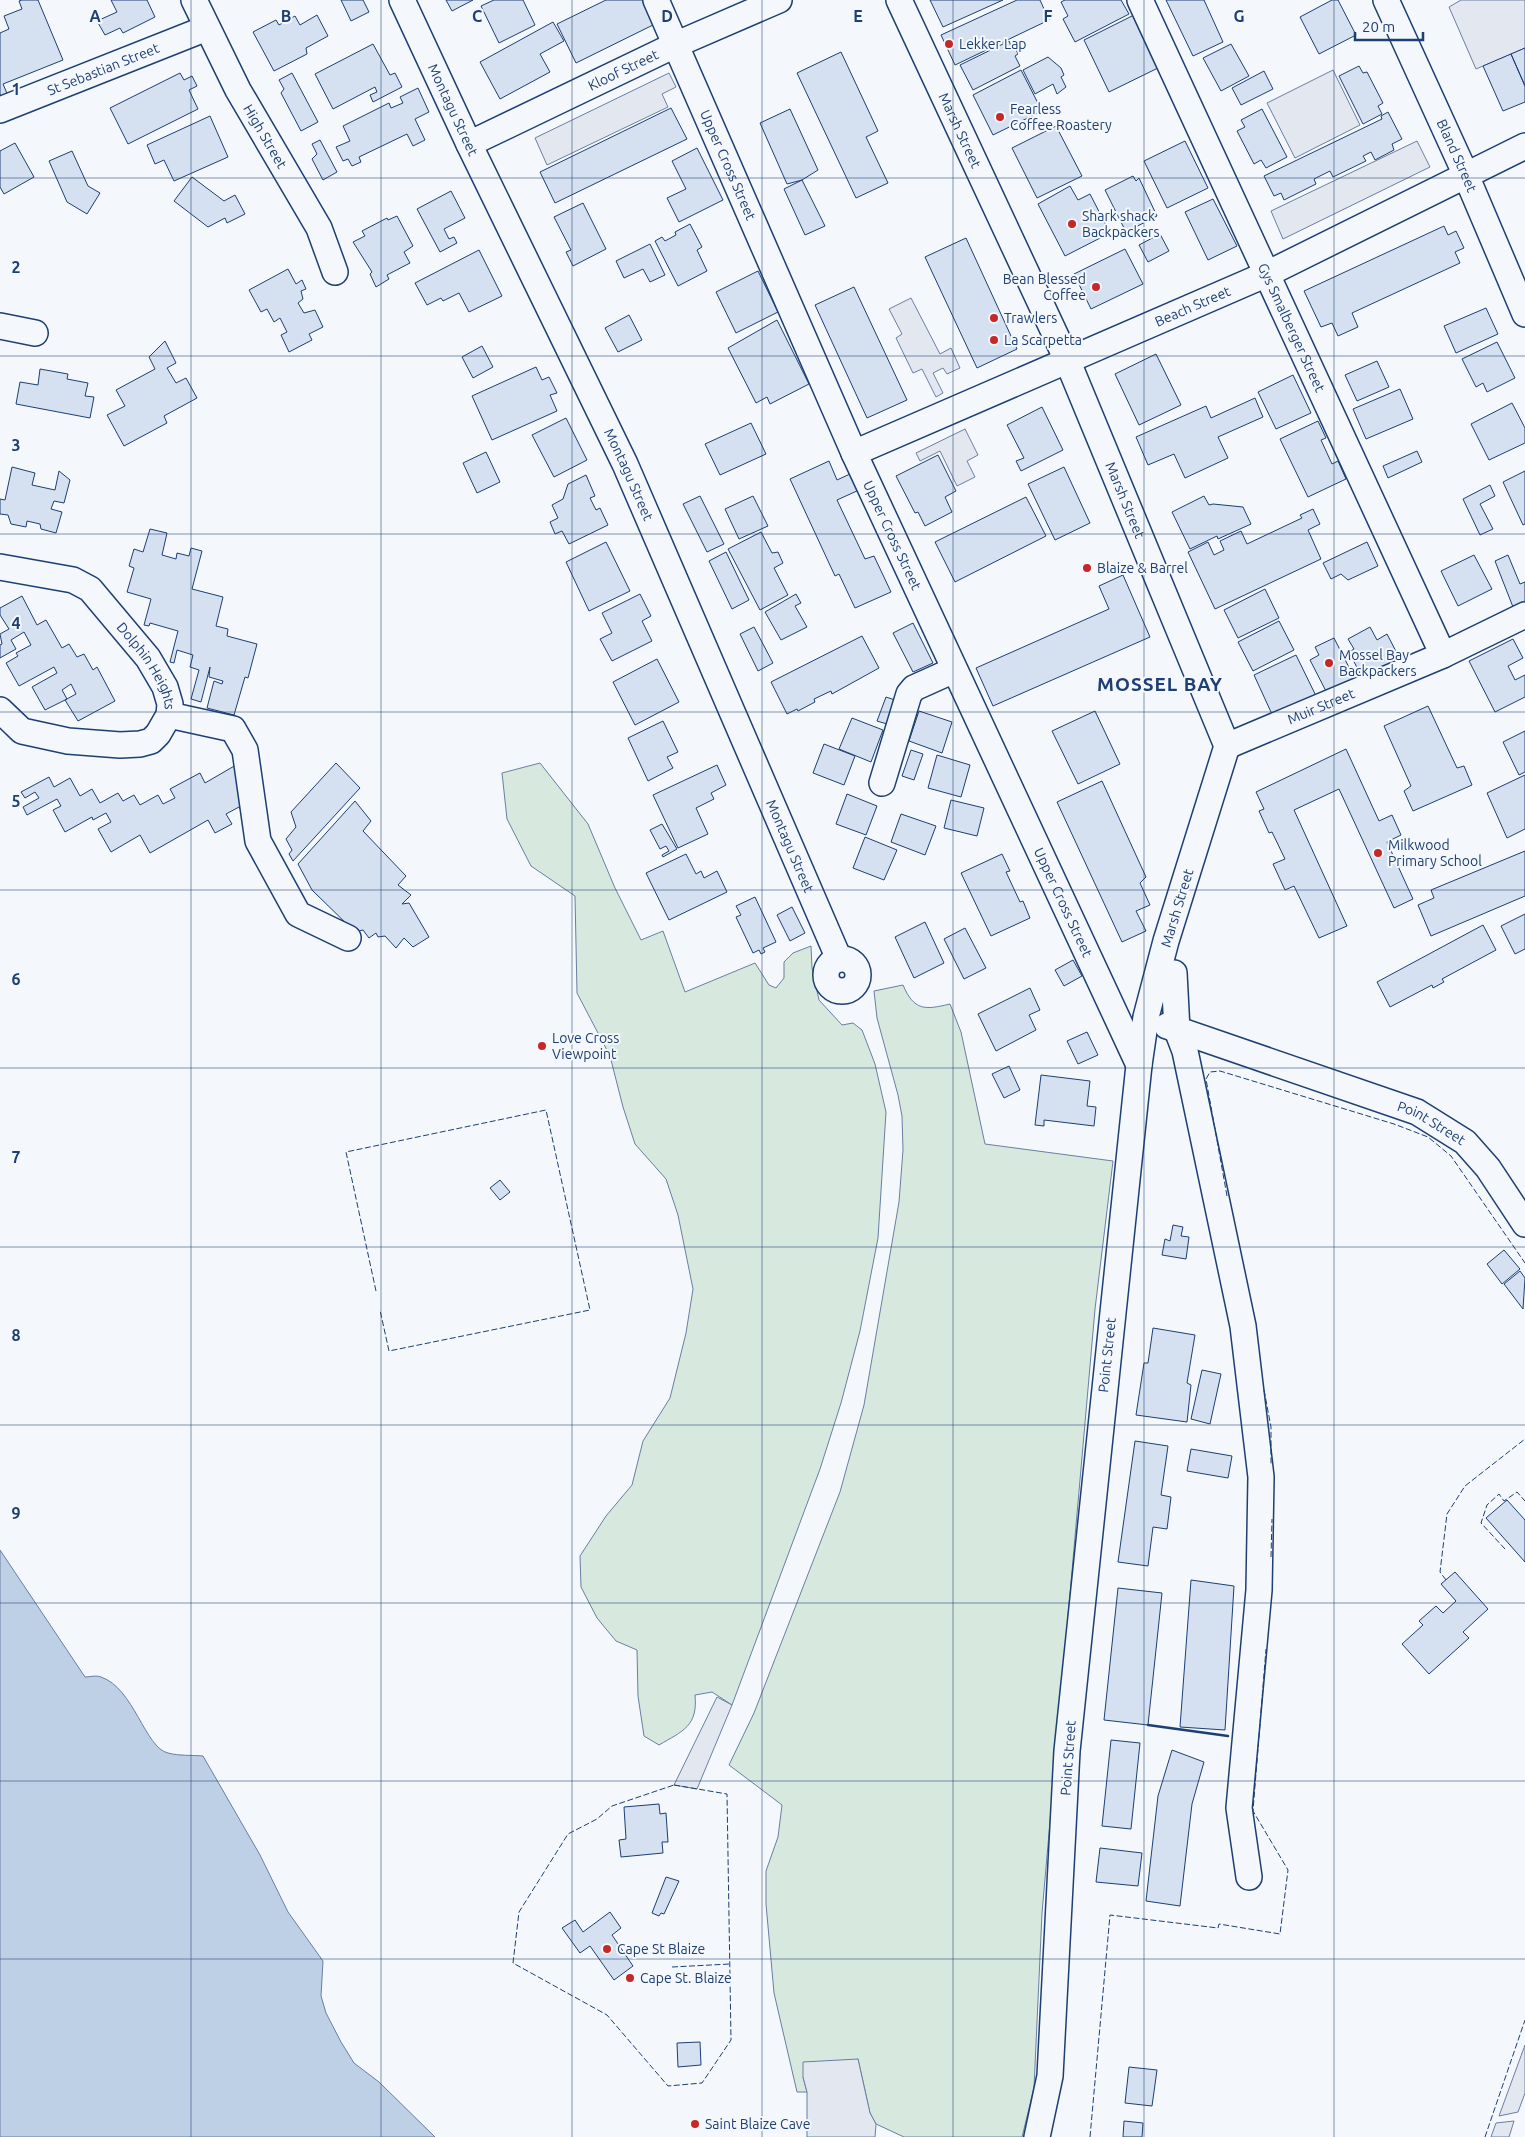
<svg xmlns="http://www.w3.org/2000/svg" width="1525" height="2137" font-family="Ubuntu,sans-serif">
<rect width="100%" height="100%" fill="#f4f7fb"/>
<path fill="#d7e8df" stroke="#687fa3" d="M540,763L588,824L615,888L641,940L663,931L685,992L755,963L769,985L776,988L784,978V962L793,953L811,946L812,968L819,1000L842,1025L853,1023L862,1030L875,1064L886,1112L878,1238L860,1331L841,1403L820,1469L732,1705L712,1692L695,1695C698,1726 683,1731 659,1745L644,1736L638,1696L637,1650L616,1641L597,1618L581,1587L580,1556L606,1516L632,1485L643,1441L670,1398L686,1333L693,1289L678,1215L666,1179L635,1144L623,1107L610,1056L577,993L575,896L531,866L507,819L502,773Z
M903,985C914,1011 925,1010 950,1004L961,1032L985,1144L1113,1161L1095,1309L1042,1913L1034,2088L1022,2137H904L876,2124L870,2113L858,2059L803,2077L807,2092H797L774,1993L766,1904V1871L778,1837L782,1805L729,1765L754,1713L840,1492L864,1405L899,1202L903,1150L902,1116L898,1095L877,1018L874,991Z"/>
<path fill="#e3e8f0" stroke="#687fa3" d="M1461,0H1525V48L1476,69L1449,7Z
M1333,70L1360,125L1295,158L1267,103Z
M669,73L676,87L662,94L668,107L547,165L535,138Z
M1417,141L1430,167L1283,239L1271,211Z
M911,298L940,354L951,348L960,368L947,374L943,368L933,373L943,393L936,397L922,369L913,373L896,338L902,334L889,309Z
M965,429L978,455L967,461L975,477L957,486L940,451L920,461L916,453Z
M717,1697L732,1705L697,1789L674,1785Z
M1525,2045V2093L1518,2112L1499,2116Z
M858,2059L870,2113L876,2124L875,2137H807V2092L803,2077V2062Z
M1514,2121L1509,2137H1491L1496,2123Z"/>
<path fill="#bed0e5" stroke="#687fa3" d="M0,1550L85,1677C90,1677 96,1675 101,1677C134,1688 145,1748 168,1753C179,1756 192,1755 203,1756L260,1855L288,1912L323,1961L321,1996L326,2013L341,2042L354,2063L379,2082L435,2137H0Z"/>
<path fill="#d5e0f0" stroke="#1d3f73" d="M22,0H38L63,60L3,84L9,98L4,102L0,94V33L9,29L4,16L22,9L19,1Z
M111,0H147L155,17L123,33L120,28L105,35L97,21L117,12Z
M341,0H363L369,12L351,21Z
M446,0H473L452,11Z
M494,0H523L535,25L499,43L481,6Z
M606,0H644L655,24L576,63L557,24Z
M930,0H1003L943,27Z
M1017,0H1040L1049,20L955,65L941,35Z
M1065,0H1121L1129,14L1075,42L1063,19L1068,16L1061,2Z
M1166,0H1204L1223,42L1193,56Z
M1332,0H1338L1356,35L1319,54L1300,17Z
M317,15L328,36L306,48L307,54L274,71L253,32L276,20L279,25L295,16L300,25Z
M1134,15L1160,67L1109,92L1084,40Z
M553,22L564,41L540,54L550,72L500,99L480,62Z
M1009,41L1011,46L1014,45L1018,54L1015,56L1020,66L973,90L960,65Z
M373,44L390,75L395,73L402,87L373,102L370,95L377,92L375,87L333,109L315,74Z
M1231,44L1249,76L1221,91L1203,58Z
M1525,48V86L1511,54Z
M841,52L878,131L866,137L888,183L856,198L797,73Z
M1511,54L1525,86V102L1503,111L1483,66Z
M1048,57L1061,68L1064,75L1061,77L1066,87L1057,94L1053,84L1035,94L1023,70Z
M1359,66L1363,73L1367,72L1383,103L1378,106L1382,114L1363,124L1339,76Z
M1021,70L1042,111L993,135L973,95Z
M1264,71L1273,89L1241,105L1232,88Z
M180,73L184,80L192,76L197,86L189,90L198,109L128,144L110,108Z
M292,73L318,122L301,131L281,93L284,89L279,80Z
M418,88L429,112L415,119L425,140L413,146L407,134L359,157L361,162L352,166L348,159L343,161L336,147L350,141L343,126L389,103L391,108L403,103L400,97Z
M671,108L687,139L555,203L540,172Z
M790,109L818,170L802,180L787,184L760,123Z
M1262,109L1287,157L1266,168L1261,160L1254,164L1237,131L1245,127L1241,120Z
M1388,112L1402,139L1392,144L1394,150L1375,160L1371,152L1363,156L1366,161L1333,177L1330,171L1314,179L1316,184L1284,200L1281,193L1274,196L1264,176L1382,119L1381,116Z
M210,116L228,157L174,181L164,160L155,164L147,145Z
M1056,126L1082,176L1037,198L1012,148Z
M320,140L337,172L323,180L312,159L317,154L312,144Z
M1185,141L1208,188L1167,208L1144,161Z
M15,143L34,177L4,194L0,187V151Z
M697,148L723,200L679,222L667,198L686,189L672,161Z
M72,151L88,186L100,193L87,214L67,202L49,161Z
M1133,176L1136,181L1139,178L1157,216L1126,232L1105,190Z
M192,177L224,201L235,195L245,214L227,223L225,218L208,227L174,201Z
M802,180L825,226L805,235L784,189Z
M1070,186L1078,200L1090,194L1110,233L1065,256L1038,204Z
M451,191L465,218L444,229L449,239L454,237L457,243L440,252L417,209Z
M1213,199L1237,246L1208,260L1185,212Z
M583,203L606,249L573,266L566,252L571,250L554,217Z
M397,216L413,246L404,252L410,263L387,275L389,279L376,287L370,274L372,272L353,242L365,236L362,231L387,218L388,220Z
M690,224L702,247L697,250L707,271L678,286L655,241L662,237L665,241L676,235L675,232Z
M1444,226L1448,235L1456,231L1464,248L1455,252L1460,263L1352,313L1358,327L1338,336L1332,323L1321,327L1304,291Z
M1160,234L1169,251L1148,262L1139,245Z
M966,238L1017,349L977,368L925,257Z
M650,244L665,275L650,282L643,269L624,278L616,261Z
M1125,249L1143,284L1091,309L1074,274Z
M479,250L502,296L469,312L459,293L443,301L441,298L427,305L415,283Z
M288,269L296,284L302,280L306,289L301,291L303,299L298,303L304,313L315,310L323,327L309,334L312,340L289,352L281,335L287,332L280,318L274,322L267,309L261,312L249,290Z
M758,271L778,312L736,333L716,292Z
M854,287L907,400L867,418L815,305Z
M1486,308L1498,334L1456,353L1444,326Z
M629,315L642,340L618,352L605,328Z
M777,320L809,384L770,404L767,397L756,403L728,348Z
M165,341L176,363L167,368L176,383L186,378L197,398L164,416L167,423L124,446L107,415L125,406L116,390L155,369L149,357Z
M1497,342L1515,378L1487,392L1483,383L1476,387L1462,359Z
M482,346L493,367L473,378L462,357Z
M1156,354L1181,405L1139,425L1115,374Z
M1377,361L1389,387L1357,401L1345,375Z
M536,367L542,380L549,377L557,393L550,395L557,411L492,440L472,396Z
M40,369L68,374L67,379L88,383L85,396L94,397L90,418L16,404L20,382L38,385Z
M1293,375L1311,413L1276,429L1258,392Z
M1400,389L1413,419L1366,439L1353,409Z
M1255,398L1263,417L1218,437L1228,458L1185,478L1174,454L1148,465L1136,437L1206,406L1211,418Z
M1512,403L1525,428V443L1489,460L1471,424Z
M1042,407L1063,450L1021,471L1016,461L1024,458L1007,425Z
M566,418L587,460L554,477L532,435Z
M1318,421L1326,438L1321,440L1332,464L1338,461L1346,479L1308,497L1280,439Z
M751,423L766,454L720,475L705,444Z
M1417,451L1422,462L1388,478L1383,466Z
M486,452L500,482L477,493L463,463Z
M938,455L956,491L945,497L952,512L925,526L918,512L915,513L896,476Z
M829,461L837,480L852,473L859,490L837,500L865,559L874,556L891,592L855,608L839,574L835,576L790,479Z
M12,467L35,473L32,485L55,490L59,471L70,480L64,503L54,501L51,509L62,512L56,533L41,529L40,524L27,521L26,527L11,524L8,515L0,514V499L5,500Z
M1064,467L1090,523L1055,540L1028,484Z
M1525,471V524L1523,525L1503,482Z
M586,475L595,496L590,498L596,510L600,508L608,525L569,544L562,531L555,534L550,522L558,518L552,505L563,499L568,484Z
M1490,485L1495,496L1480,504L1493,529L1480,535L1463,499Z
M700,496L724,544L707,552L683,504Z
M753,496L768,526L739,539L725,509Z
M1204,496L1209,505L1213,504L1243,507L1251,524L1218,539L1217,536L1190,549L1172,512Z
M1026,497L1046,536L955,582L935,542Z
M1313,509L1320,524L1308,530L1321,559L1215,609L1188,552L1208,542L1214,555L1224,550L1220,541L1241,531L1247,544L1302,518L1300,515Z
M150,529L167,533L162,555L176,559L177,553L189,556L191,548L202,551L192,589L223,597L216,626L228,629L227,636L257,644L248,678L245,677L234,715L207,708L214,681L222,684L223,681L209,677L210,667L201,702L191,699L199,670L190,667L193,655L177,650L174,663L170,662L178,631L150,623L149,626L144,625L151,599L127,592L134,568L129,566L134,549L143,552Z
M761,532L772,553L778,552L783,563L774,568L788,595L760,610L728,549Z
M606,542L630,591L589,611L566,562Z
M1367,542L1378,566L1348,580L1341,574L1331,579L1323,563Z
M726,552L749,600L732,609L709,561Z
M1474,555L1492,589L1458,606L1441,571Z
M1508,555L1520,584L1525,582V603L1513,607L1495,561Z
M1123,575L1150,637L993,706L976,668L1109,609L1099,586Z
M1265,589L1279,618L1238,638L1224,610Z
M640,594L651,616L642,621L652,641L612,661L600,639L612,633L602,613Z
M796,594L801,603L795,606L807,627L781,640L765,612Z
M22,596L37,625L46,620L62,648L69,644L77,657L84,654L93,670L97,667L115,701L78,721L65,700L76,694L71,684L62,690L67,699L45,710L32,687L57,673L54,667L19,686L6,663L18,656L16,653L31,645L24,632L11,640L16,649L0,658V645L2,644L0,634L9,629L0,615V608Z
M1279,621L1294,650L1253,671L1238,642Z
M913,623L933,663L913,672L893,633Z
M754,627L773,663L758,671L740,634Z
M1370,627L1377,640L1387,634L1402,663L1365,683L1349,652L1354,649L1348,639Z
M862,636L879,668L832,694L831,691L814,699L815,702L798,711L797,709L787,714L771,682Z
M1334,638L1357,683L1329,697L1310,660L1319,655L1315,647Z
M1513,639L1523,658L1508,666L1515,680L1525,675V697L1495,712L1469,661Z
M1296,655L1319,702L1276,723L1254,675Z
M657,659L679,702L635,725L613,682Z
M886,697L895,700L887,724L877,721Z
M1428,706L1457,768L1464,766L1472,785L1413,811L1404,791L1411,786L1384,726Z
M919,711L952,722L942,753L909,741Z
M1095,711L1120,764L1078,784L1052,731Z
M852,718L883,730L871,762L839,749Z
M663,721L678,752L667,757L673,768L648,781L628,738Z
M1525,731V772L1519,775L1503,742Z
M824,744L855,756L844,785L813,773Z
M1346,749L1379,821L1392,815L1401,835L1387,842L1413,899L1394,908L1339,789L1294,810L1347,926L1319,938L1294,886L1285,890L1273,864L1285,859L1272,832L1269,833L1259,811L1264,809L1256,792Z
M911,750L923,754L914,780L902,776Z
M937,755L970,765L961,797L928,788Z
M336,763L360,788L293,861L289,854L292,850L286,839L296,827L291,812Z
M236,765L245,818L239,807L226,814L232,824L215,833L208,820L150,853L140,835L111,852L98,829L111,822L106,813L93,820L92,817L65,832L53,810L61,806L57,799L27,815L23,807L39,798L35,792L25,798L21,792L49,777L54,787L70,778L80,796L92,789L100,803L118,793L123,801L134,795L140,805L158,795L163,804L175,798L170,789L200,773L205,783Z
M717,765L726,785L711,793L714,799L696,808L708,834L678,848L653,795Z
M1525,775V829L1507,838L1487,793Z
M1102,781L1146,877L1140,883L1150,905L1136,911L1146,931L1122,942L1057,802Z
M847,794L877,806L866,835L836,824Z
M951,800L984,808L977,836L944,828Z
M355,801L371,821L363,831L406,876L398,885L411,895L402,904L409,903L429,937L413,947L404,938L396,948L385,936L378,937L376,933L369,938L363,930L355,932L312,890L298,864Z
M901,814L936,826L925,855L891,842Z
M662,824L677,849L663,857L662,855L669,851L666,846L660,849L650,830Z
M865,837L897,850L884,880L853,868Z
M1525,851V896L1431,936L1418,905L1434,898L1431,890Z
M686,854L696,874L701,871L704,878L717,871L727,892L669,920L646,873Z
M1002,854L1010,871L1006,872L1020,902L1023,901L1030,918L991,936L961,873Z
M755,897L776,942L763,948L765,952L761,954L759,950L753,953L736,917L741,915L736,906Z
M792,907L805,933L790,941L777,915Z
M1525,914V949L1515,954L1501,926Z
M925,922L944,963L914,978L895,937Z
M1483,925L1496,950L1442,979L1444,982L1433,988L1432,985L1390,1007L1377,982Z
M965,928L986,968L964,979L944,939Z
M1073,960L1082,976L1064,986L1055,970Z
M1030,988L1040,1010L1029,1015L1036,1030L996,1051L978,1014Z
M1087,1032L1098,1055L1078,1064L1067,1041Z
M1009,1066L1020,1090L1004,1098L992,1074Z
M1041,1075L1090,1081L1087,1106L1096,1107L1094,1126L1044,1120V1126L1035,1125Z
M500,1180L510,1192L500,1200L490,1188Z
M1173,1225L1183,1227L1181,1236L1189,1237L1186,1259L1162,1255L1165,1239L1170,1241Z
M1504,1250L1520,1269L1502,1284L1487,1264Z
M1520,1271L1525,1278L1523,1309L1504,1284Z
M1153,1328L1195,1335L1187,1383L1191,1385L1187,1422L1136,1415L1144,1363H1148Z
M1202,1370L1221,1374L1210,1424L1191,1419Z
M1135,1441L1168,1446L1161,1495L1171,1497L1167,1529L1153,1527L1148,1566L1118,1562Z
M1191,1449L1232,1456L1228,1478L1187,1471Z
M1507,1500L1525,1520V1562L1486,1518Z
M1455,1572L1488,1609L1463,1632L1469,1638L1429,1674L1402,1644L1423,1625L1419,1621L1436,1606L1443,1613L1456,1601L1441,1584Z
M1191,1580L1234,1586L1225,1730L1180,1727Z
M1118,1588L1162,1593L1148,1725L1104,1720Z
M1111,1740L1140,1743L1131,1829L1102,1826Z
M1172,1750L1204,1762L1192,1804L1180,1906L1146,1901L1158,1796Z
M659,1804L660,1814L666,1813L668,1842H662L663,1853L621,1857L619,1840L626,1839L624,1807Z
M1100,1848L1142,1853L1138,1886L1096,1882Z
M666,1877L679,1881L664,1914L661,1913L659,1916L652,1913Z
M610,1912L621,1928L612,1935L633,1966L614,1980L590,1946L580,1953L562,1928L575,1920L583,1932Z
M700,2042L701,2065L678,2067L677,2043Z
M1129,2067L1157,2070L1152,2106L1125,2103Z
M1124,2121L1143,2123L1142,2137H1123Z"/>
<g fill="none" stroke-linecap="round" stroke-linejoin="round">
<g stroke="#1d3f73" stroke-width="28">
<g id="minor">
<path id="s1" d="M194,0L238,90L319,228L335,272"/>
<path id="s2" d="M402,0L469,144L625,464L839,959"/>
<path id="s3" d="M656,0L854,453L1139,1065"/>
<path id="s4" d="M899,0L1068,362L1227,746L1166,941L1146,1017L1139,1065L1067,1751L1050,2076L1037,2137"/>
<path id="s5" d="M1140,0L1443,655"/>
<path id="s6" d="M1386,0L1465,173L1525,314"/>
<path id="s7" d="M0,110L207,28"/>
<path id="s8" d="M469,144L675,45L779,0"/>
<path d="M0,326L35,333"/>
<path id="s9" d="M854,453L1267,274L1525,146"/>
<path id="s10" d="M0,567L73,580L90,589L148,658L165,687L170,704L169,715L158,734L151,741L140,744L120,745L68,741L22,731L0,710"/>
<path d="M169,715L233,729L245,750L258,841L298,914L348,938"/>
<path id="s11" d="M1227,746L1443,655L1525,615"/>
<path d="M882,783L909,694L914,688L954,670"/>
<circle cx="842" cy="975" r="16"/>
<path d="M1174,973L1177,1030L1185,1051L1243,1326L1261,1477L1259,1590L1239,1808L1249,1877"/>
<path id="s12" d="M1167,1026L1417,1112L1465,1142L1488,1168L1525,1224"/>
</g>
</g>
<use href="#minor" stroke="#f4f7fb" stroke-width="25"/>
<path stroke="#1d3f73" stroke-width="1" stroke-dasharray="6 2.5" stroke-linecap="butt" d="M1227,1196L1206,1079L1210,1072L1220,1071L1394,1124L1428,1137L1451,1156L1525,1263
M376,1291L346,1152L546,1110L590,1310L389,1351L380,1310
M1264,1390L1271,1427V1464
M1505,1549L1481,1523L1487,1505L1499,1494L1504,1501L1517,1492L1525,1501
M1271,1557L1272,1519
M1446,1580L1440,1572L1447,1514L1465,1486L1525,1439
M674,1785L727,1794L731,2040L702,2083L668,2086L607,2015L513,1963L519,1912L568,1834L597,1819L612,1806Z
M672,1967L730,1964
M1090,2137L1110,1915L1218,1928L1219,1924L1280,1934L1288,1870L1253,1811L1266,1649
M1485,2137L1525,2020"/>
<path stroke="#1d3f73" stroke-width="2.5" d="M1148,1725L1228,1736"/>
</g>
<path fill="none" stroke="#1d3f73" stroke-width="1" stroke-opacity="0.55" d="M191,0V2137M381,0V2137M572,0V2137M762,0V2137M953,0V2137M1144,0V2137M1334,0V2137M0,178H1525M0,356H1525M0,534H1525M0,712H1525M0,890H1525M0,1068H1525M0,1247H1525M0,1425H1525M0,1603H1525M0,1781H1525M0,1959H1525"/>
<g fill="#c62828" stroke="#f4f7fb" stroke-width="2">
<circle cx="949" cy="44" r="5"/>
<circle cx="1000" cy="117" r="5"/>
<circle cx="1072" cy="224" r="5"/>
<circle cx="1096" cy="287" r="5"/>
<circle cx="994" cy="318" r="5"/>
<circle cx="994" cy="340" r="5"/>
<circle cx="1087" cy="568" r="5"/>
<circle cx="1329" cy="663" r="5"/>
<circle cx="1378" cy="853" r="5"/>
<circle cx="542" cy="1046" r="5"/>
<circle cx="607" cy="1949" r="5"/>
<circle cx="630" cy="1978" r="5"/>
<circle cx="695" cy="2124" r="5"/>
</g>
<g text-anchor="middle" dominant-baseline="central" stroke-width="4" stroke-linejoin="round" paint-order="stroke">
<g font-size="14" fill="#1d3f73" stroke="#f4f7fb" text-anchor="start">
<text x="959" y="44">Lekker Lap</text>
<text x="1010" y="109">Fearless<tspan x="1010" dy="16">Coffee Roastery</tspan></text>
<text x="1082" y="216">Shark shack<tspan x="1082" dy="16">Backpackers</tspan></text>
<text x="1086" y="279" text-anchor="end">Bean Blessed<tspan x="1086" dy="16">Coffee</tspan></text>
<text x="1004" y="318">Trawlers</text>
<text x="1004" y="340">La Scarpetta</text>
<text x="1097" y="568">Blaize &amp; Barrel</text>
<text x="1339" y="655">Mossel Bay<tspan x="1339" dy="16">Backpackers</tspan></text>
<text x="1388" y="845">Milkwood<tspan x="1388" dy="16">Primary School</tspan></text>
<text x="552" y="1038">Love Cross<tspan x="552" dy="16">Viewpoint</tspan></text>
<text x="617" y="1949">Cape St Blaize</text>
<text x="640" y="1978">Cape St. Blaize</text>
<text x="705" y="2124">Saint Blaize Cave</text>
</g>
<g font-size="14" fill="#1d3f73" stroke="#f4f7fb">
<text stroke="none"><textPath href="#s7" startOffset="111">St Sebastian Street</textPath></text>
<text stroke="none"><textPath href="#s8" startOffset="171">Kloof Street</textPath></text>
<text stroke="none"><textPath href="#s2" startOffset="121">Montagu Street</textPath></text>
<text stroke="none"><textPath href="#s4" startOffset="144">Marsh Street</textPath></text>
<text stroke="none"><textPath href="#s1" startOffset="154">High Street</textPath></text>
<text stroke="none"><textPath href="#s6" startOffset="171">Bland Street</textPath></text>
<text stroke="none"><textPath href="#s3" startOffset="180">Upper Cross Street</textPath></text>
<text stroke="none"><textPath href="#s9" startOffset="369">Beach Street</textPath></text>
<text stroke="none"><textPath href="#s5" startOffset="361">Gys Smalberger Street</textPath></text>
<text stroke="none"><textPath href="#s2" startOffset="526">Montagu Street</textPath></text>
<text stroke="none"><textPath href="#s4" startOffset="549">Marsh Street</textPath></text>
<text stroke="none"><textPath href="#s3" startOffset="585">Upper Cross Street</textPath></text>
<text stroke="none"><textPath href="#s10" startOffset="190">Dolphin Heights</textPath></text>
<text stroke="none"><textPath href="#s11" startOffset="102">Muir Street</textPath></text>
<text stroke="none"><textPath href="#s2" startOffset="931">Montagu Street</textPath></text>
<text stroke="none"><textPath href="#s3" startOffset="990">Upper Cross Street</textPath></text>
<text transform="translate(1177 908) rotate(-73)">Marsh Street</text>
<text stroke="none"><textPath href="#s12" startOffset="282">Point Street</textPath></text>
<text transform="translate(1107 1355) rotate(-84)">Point Street</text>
<text transform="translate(1068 1758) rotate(-86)">Point Street</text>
</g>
<g font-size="19" font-weight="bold" letter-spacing="1" fill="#1d3f73" stroke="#f4f7fb">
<text x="1160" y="684">MOSSEL BAY</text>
</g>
</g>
<g font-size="16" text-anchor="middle" font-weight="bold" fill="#1d3f73" stroke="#f4f7fb" stroke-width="4" stroke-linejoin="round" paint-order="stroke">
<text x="95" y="22">A</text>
<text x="286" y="22">B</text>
<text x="477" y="22">C</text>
<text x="667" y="22">D</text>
<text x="858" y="22">E</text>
<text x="1048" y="22">F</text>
<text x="1239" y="22">G</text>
<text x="16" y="95">1</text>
<text x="16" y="273">2</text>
<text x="16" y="451">3</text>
<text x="16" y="629">4</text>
<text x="16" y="807">5</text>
<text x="16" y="985">6</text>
<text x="16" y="1163">7</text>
<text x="16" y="1341">8</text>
<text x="16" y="1519">9</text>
</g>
<path d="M1355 32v8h68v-8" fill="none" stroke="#1d3f73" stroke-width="2.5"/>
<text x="1362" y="32" font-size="15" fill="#1d3f73" stroke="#f4f7fb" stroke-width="4" paint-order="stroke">20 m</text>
</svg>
